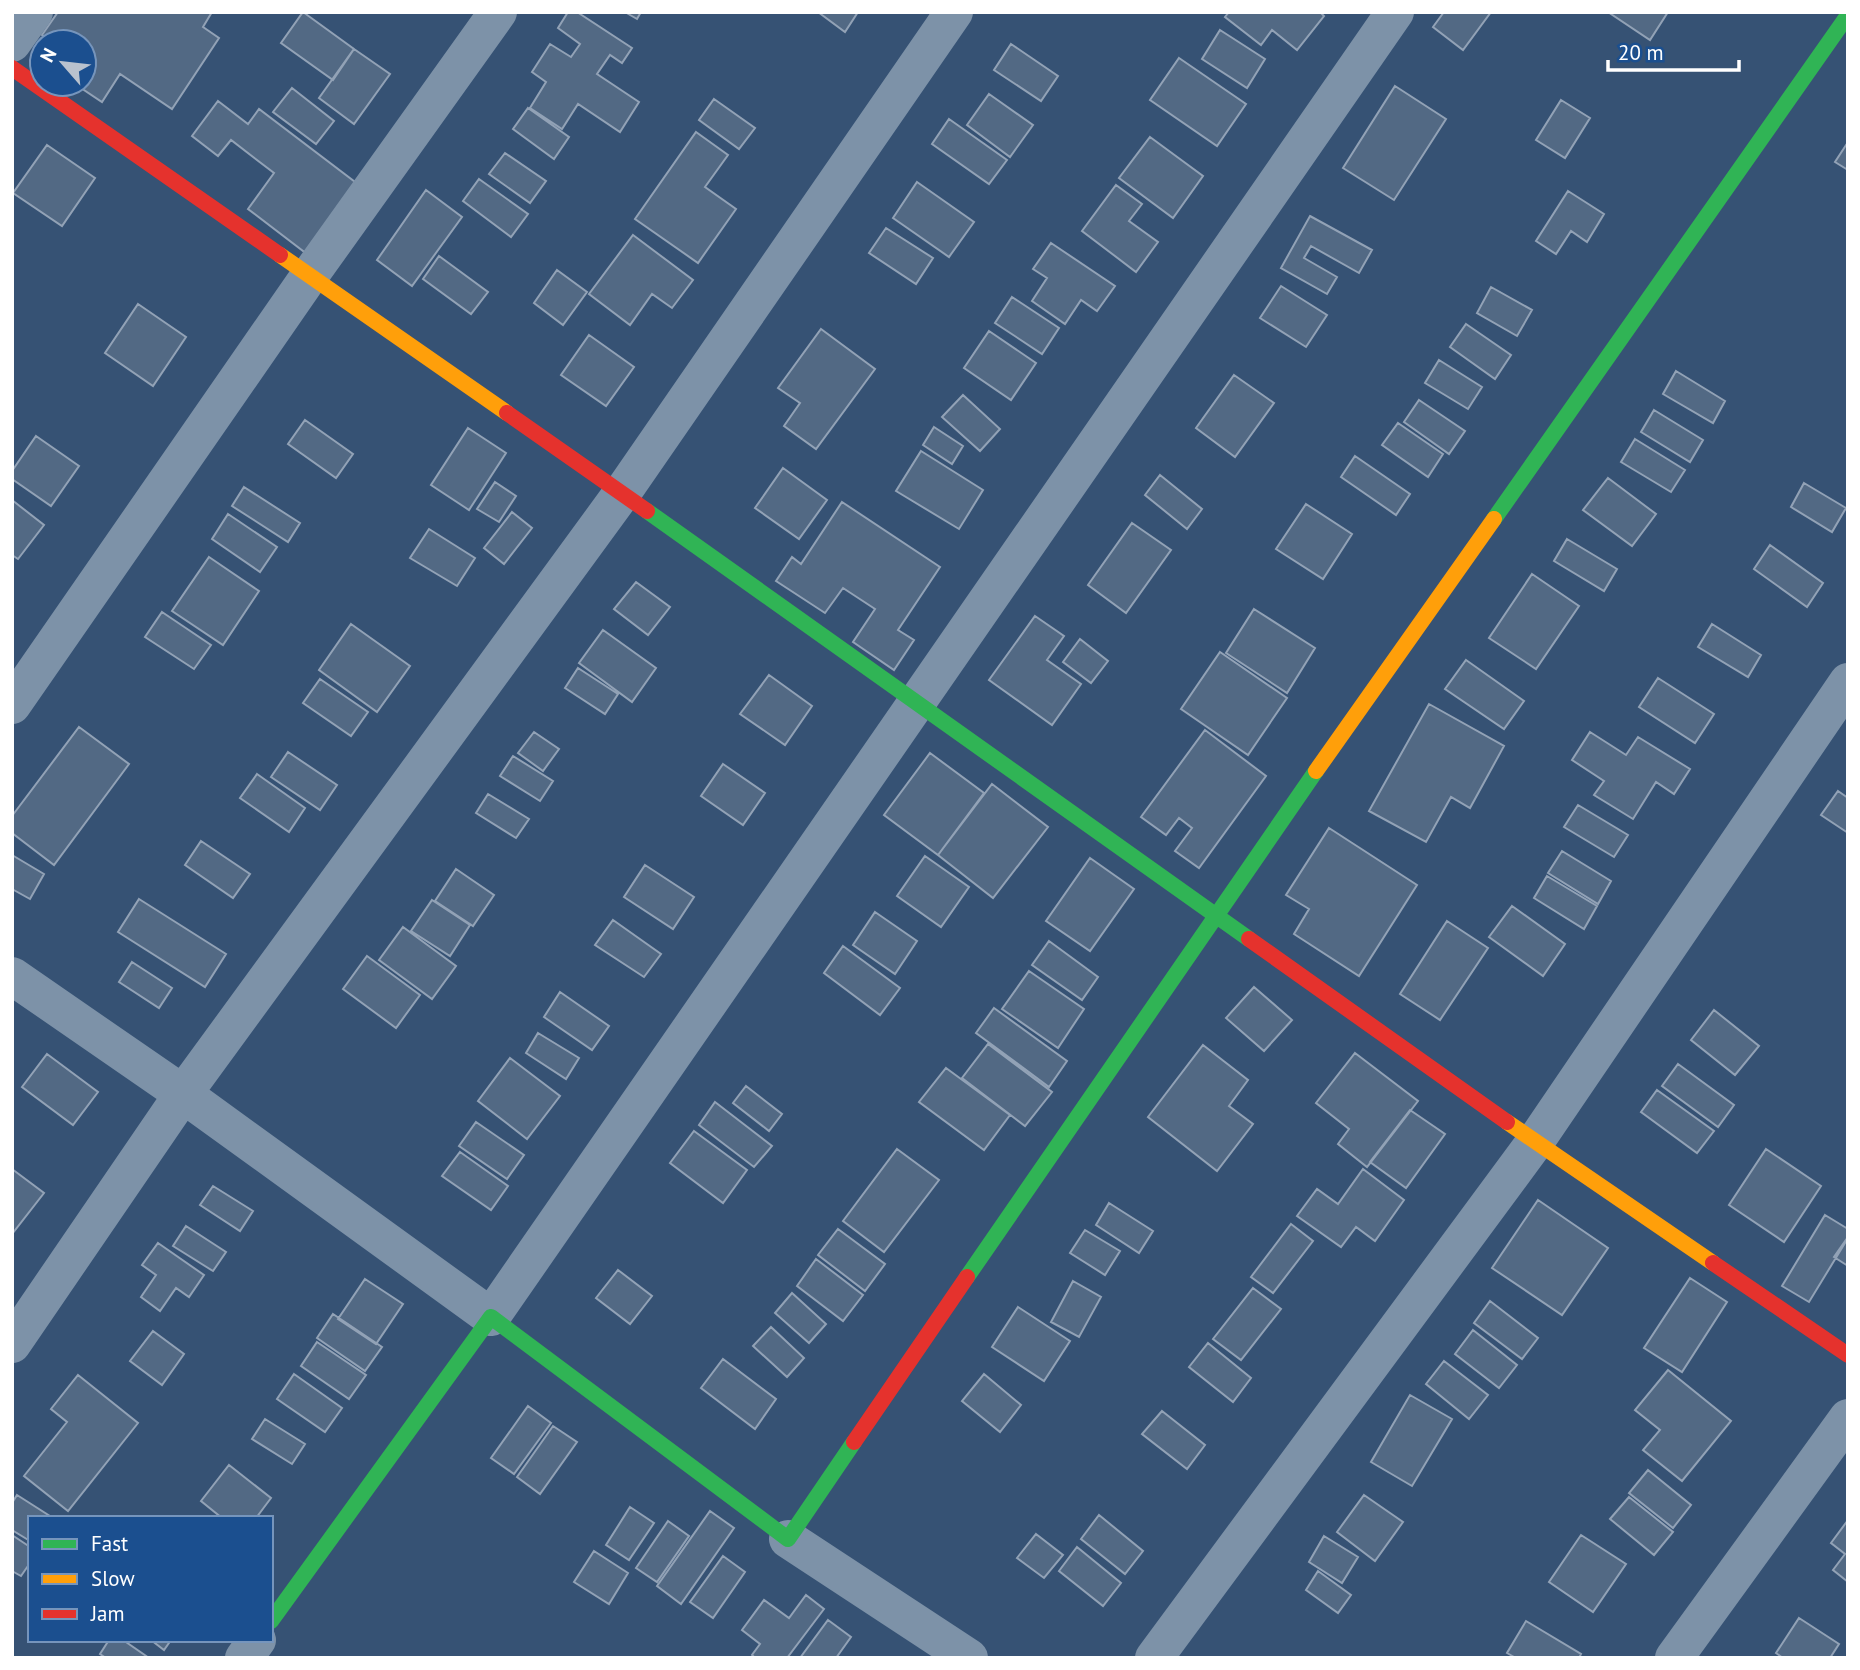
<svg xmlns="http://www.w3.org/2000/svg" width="1860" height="1670" font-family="'PT Sans',sans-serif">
<rect width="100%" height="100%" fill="#365274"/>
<path fill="#526984" stroke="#92a2b6" stroke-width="2" d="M58,12H212L203,27L219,38L172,109L120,74L102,102L75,84H84V42H53L42,35Z
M303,12L354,49L333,80L281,43Z
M568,12H577L632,48L622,63L610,55L597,74L639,102L620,132L578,104L562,129L530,108L546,82L532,72L550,44L571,57L580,44L558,28Z
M625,12H641L637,19Z
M818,12H858L845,32Z
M1229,12H1320L1324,16L1297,50L1272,30L1261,45L1225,17Z
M1444,12H1491L1463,50L1433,27Z
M1608,12H1668L1650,40Z
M1220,30L1265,59L1247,88L1202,59Z
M1011,44L1058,76L1041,101L994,70Z
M354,49L390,74L354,124L319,98Z
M1179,58L1246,104L1217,146L1150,100Z
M1395,86L1446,119L1394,200L1343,168Z
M292,88L334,121L316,144L273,112Z
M989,94L1033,125L1010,157L967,125Z
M714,99L755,128L739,149L699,120Z
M1561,100L1590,118L1565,158L1536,140Z
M218,101L248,124L259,109L359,185L307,254L248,209L274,173L231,140L218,156L192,136Z
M528,108L569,137L554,159L513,129Z
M949,119L1007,160L989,184L932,144Z
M696,132L728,155L705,187L736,209L698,263L635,219Z
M1150,137L1203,176L1173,218L1119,178Z
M1848,142V170L1835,162Z
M47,145L95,178L62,226L13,193Z
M505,153L546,181L530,203L489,174Z
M479,179L528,214L511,237L463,201Z
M917,182L974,222L949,257L893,218Z
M1116,185L1142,204L1129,221L1158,242L1136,272L1082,231Z
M426,190L462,217L412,286L377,260Z
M1568,191L1604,214L1587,242L1571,231L1556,254L1536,241Z
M1310,216L1372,250L1359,273L1311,246L1304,258L1337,277L1327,294L1281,268Z
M886,228L933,258L916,284L869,253Z
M633,235L693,280L672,308L652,294L630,325L589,294Z
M1051,243L1115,286L1097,311L1081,300L1065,324L1032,301L1047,278L1033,269Z
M439,256L488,292L471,314L423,279Z
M557,270L587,292L563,325L534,303Z
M1281,286L1327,315L1306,347L1260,318Z
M1491,287L1532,310L1517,336L1477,313Z
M1012,297L1059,328L1042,354L995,323Z
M138,304L186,337L153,386L105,353Z
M1466,324L1511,355L1495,379L1450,347Z
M821,329L875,369L816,449L784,426L800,403L778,388Z
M989,331L1036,363L1011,400L964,368Z
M589,335L634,367L606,406L561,375Z
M1439,360L1482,387L1468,409L1425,383Z
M1676,371L1725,401L1713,423L1663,394Z
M1234,375L1274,403L1235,457L1196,428Z
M963,395L1000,429L980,451L942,417Z
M1419,400L1465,431L1449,454L1404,422Z
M1654,410L1703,440L1690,462L1641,432Z
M305,420L353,454L336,478L288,444Z
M1398,423L1443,454L1428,477L1382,445Z
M934,427L963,446L952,464L923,445Z
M468,428L506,453L469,510L431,485Z
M36,436L79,466L51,506L12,479V471Z
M1635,439L1685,470L1671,492L1621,462Z
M921,451L983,490L959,529L896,491Z
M1355,456L1410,494L1396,515L1341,477Z
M783,468L827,500L799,539L755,508Z
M1160,475L1202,509L1187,529L1145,495Z
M1608,478L1656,514L1632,546L1583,510Z
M495,482L516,496L499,522L477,509Z
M1804,483L1846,508L1832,532L1791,507Z
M244,487L300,523L288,542L232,506Z
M12,500L44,525L18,559L12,555Z
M842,502L940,567L898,630L914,640L894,670L853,642L875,609L843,588L825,613L776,581L792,557L801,564Z
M1306,504L1352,534L1323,579L1276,549Z
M512,512L532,528L504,564L484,548Z
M228,514L277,547L260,572L212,539Z
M1132,523L1171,550L1126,613L1088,585Z
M429,529L475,558L457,586L410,558Z
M1567,539L1617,569L1604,591L1554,561Z
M1770,545L1823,583L1807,607L1754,569Z
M209,557L259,591L223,645L172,611Z
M1532,574L1579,606L1536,669L1489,638Z
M636,582L670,607L648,635L614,609Z
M1254,609L1315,648L1287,693L1226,653Z
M162,612L211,645L194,669L145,637Z
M1035,616L1064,636L1047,660L1081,684L1052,725L989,680Z
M351,624L410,666L377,712L319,670Z
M1712,624L1761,655L1748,677L1698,647Z
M603,630L656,668L632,702L579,663Z
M1080,639L1108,661L1091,683L1063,662Z
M1220,652L1287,698L1248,755L1181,709Z
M1466,660L1524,701L1504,729L1445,689Z
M578,668L618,694L605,714L565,688Z
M769,675L812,706L785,745L740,714Z
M1658,678L1714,714L1695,743L1639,707Z
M320,679L368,712L351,736L303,703Z
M1429,704L1504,746L1470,808L1451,797L1426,842L1369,811Z
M79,727L129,764L54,865L12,833V816Z
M1205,730L1266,776L1199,868L1175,851L1192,828L1179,818L1166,835L1141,817Z
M534,732L559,749L543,771L518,753Z
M1590,732L1626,755L1638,737L1690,769L1674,794L1656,782L1633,819L1594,795L1604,781L1572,760Z
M288,752L337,785L320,810L271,777Z
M930,753L984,793L938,855L884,815Z
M513,756L553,781L540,801L500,776Z
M723,764L765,793L743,825L701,796Z
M257,774L305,808L289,832L240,798Z
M992,784L1048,827L993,898L938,855Z
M1838,791L1848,798V833L1821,815Z
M488,794L529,819L516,838L476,813Z
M1578,805L1628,835L1614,857L1564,827Z
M1329,828L1417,885L1359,976L1294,934L1309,909L1286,895Z
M201,841L250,874L233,898L185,865Z
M1562,851L1611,881L1598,904L1548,873Z
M12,855L44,874L30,899L12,889Z
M925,856L969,887L941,927L897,896Z
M1090,858L1134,889L1090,951L1046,921Z
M645,865L694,897L673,929L624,897Z
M456,869L494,895L473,926L435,901Z
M1547,876L1597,906L1584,929L1534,898Z
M139,899L226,954L205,987L118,932Z
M432,900L470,925L450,956L411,931Z
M1512,906L1565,944L1543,976L1489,937Z
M875,912L917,941L895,974L853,945Z
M613,920L661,954L644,977L595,945Z
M1447,921L1488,948L1440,1020L1400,994Z
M403,927L456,966L432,999L379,960Z
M1049,941L1098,977L1082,1000L1032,965Z
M843,946L900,988L880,1015L824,973Z
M367,956L420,995L396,1028L343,989Z
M132,962L172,988L159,1008L119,982Z
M1029,971L1084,1009L1058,1048L1002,1009Z
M1254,987L1292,1020L1264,1051L1226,1018Z
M560,992L609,1026L592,1050L544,1017Z
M994,1008L1067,1061L1049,1087L976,1033Z
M1714,1010L1759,1046L1735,1075L1691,1040Z
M538,1033L579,1058L566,1079L526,1053Z
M988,1044L1052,1092L1025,1126L962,1078Z
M1203,1045L1248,1080L1229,1106L1253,1124L1217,1171L1148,1117Z
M1355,1053L1418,1101L1367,1167L1338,1144L1349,1129L1316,1103Z
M47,1054L98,1092L73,1125L22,1087Z
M510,1058L560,1096L527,1139L478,1101Z
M1678,1064L1734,1105L1718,1127L1662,1086Z
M946,1068L1010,1115L984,1150L919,1102Z
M746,1086L782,1114L769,1131L733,1103Z
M1657,1090L1714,1131L1697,1153L1641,1112Z
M715,1102L772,1146L754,1167L699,1125Z
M1410,1110L1445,1134L1406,1188L1370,1162Z
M476,1122L524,1155L507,1179L459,1146Z
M694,1131L747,1170L723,1203L670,1163Z
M897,1149L939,1180L884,1252L843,1221Z
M1766,1149L1821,1186L1784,1242L1729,1205Z
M460,1152L508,1186L491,1210L442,1176Z
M12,1169L44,1193L12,1234Z
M1363,1169L1404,1200L1375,1241L1356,1227L1341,1247L1297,1216L1317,1189L1338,1204Z
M213,1186L253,1211L240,1231L200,1205Z
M1538,1200L1608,1248L1562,1315L1492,1268Z
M1109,1203L1153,1231L1139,1253L1096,1225Z
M1825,1215L1848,1229V1238L1809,1302L1782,1286Z
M1291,1224L1313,1241L1273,1293L1251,1277Z
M186,1226L226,1252L213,1271L173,1246Z
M838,1229L885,1264L865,1291L818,1255Z
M1085,1230L1120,1251L1105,1275L1070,1253Z
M1848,1237V1266L1834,1257Z
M158,1243L204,1275L189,1297L176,1288L160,1311L141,1297L156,1275L142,1265Z
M816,1259L863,1295L843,1321L797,1286Z
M618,1270L652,1296L630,1324L596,1298Z
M1690,1278L1727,1302L1682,1372L1644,1348Z
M365,1279L403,1304L376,1344L338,1319Z
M1073,1281L1101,1297L1079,1337L1051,1322Z
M1253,1288L1281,1309L1241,1360L1213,1339Z
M792,1293L826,1324L809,1343L775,1313Z
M1490,1301L1538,1338L1522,1359L1474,1323Z
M1018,1307L1070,1341L1044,1381L992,1347Z
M333,1314L382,1347L365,1371L317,1338Z
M771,1327L804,1358L787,1377L753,1346Z
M1473,1330L1517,1365L1499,1388L1455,1354Z
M153,1331L184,1354L162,1385L130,1361Z
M317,1342L366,1375L349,1399L301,1366Z
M1208,1343L1251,1378L1233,1402L1189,1367Z
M723,1359L776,1399L755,1429L701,1388Z
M1444,1361L1488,1395L1469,1419L1426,1384Z
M1668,1370L1731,1421L1682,1481L1643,1450L1660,1430L1635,1410Z
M294,1374L342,1408L325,1432L277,1399Z
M984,1374L1021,1405L1000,1432L962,1401Z
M78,1375L138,1423L68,1511L24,1476L67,1422L51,1409Z
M1410,1395L1452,1419L1412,1486L1371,1462Z
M528,1406L551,1423L514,1474L491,1458Z
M1162,1411L1205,1445L1187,1469L1142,1434Z
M265,1419L305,1444L292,1464L252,1439Z
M553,1426L577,1442L540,1494L517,1477Z
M229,1465L271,1498L256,1518H222L201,1501Z
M1648,1470L1691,1505L1673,1528L1629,1493Z
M17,1495L53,1518H30V1541L12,1530V1503Z
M1364,1495L1403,1522L1375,1561L1337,1532Z
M1629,1497L1673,1532L1654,1555L1610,1519Z
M630,1507L654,1523L629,1560L606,1545Z
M710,1511L734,1528L681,1604L657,1586Z
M1099,1515L1143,1551L1125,1574L1081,1539Z
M1848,1520V1582L1833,1570L1845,1554L1831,1543Z
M668,1521L689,1536L657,1582L636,1568Z
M1036,1534L1063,1555L1044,1578L1017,1558Z
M12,1535L30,1547V1563L21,1576L12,1571Z
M1581,1535L1626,1564L1593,1612L1549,1582Z
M1324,1536L1358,1557L1342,1583L1309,1562Z
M1077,1547L1121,1583L1103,1606L1059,1571Z
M594,1551L628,1573L609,1604L574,1582Z
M723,1556L745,1572L713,1618L690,1602Z
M1318,1571L1351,1595L1338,1613L1306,1590Z
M806,1595L824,1609L787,1658H755L752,1655L760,1644L742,1630L764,1600L789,1618Z
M1799,1618L1839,1644L1830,1658H1783L1776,1653Z
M828,1620L851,1637L836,1658H800Z
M1526,1621L1581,1654L1579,1658H1516L1507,1653Z
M109,1640H123L149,1658H106L100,1654Z
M151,1640H171L164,1650Z"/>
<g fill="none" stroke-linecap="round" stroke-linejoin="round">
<path stroke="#7d92a8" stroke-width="38" d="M12,43L34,12
M12,705L310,275L498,12
M12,976L183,1094L622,493L954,12
M12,1344L183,1094L491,1317L1395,12
M788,1539L969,1658
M244,1658L257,1640
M1154,1658L1535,1142L1848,682
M1674,1658L1848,1418"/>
<path stroke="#30b455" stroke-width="16" d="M647,511L1249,939
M1494,519L1848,15
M967,1277L1316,771
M271,1621L491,1317L788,1539L854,1442"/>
<path stroke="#ff9f0a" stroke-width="16" d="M280,255L507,413
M1316,771L1494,519
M1507,1122L1713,1263"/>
<path stroke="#e5322d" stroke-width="16" d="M12,68L280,255
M507,413L647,511
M1249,939L1507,1122
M1713,1263L1848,1355
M854,1442L967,1277"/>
</g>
<rect width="1860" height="1670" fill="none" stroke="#ffffff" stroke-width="28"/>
<rect x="28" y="1516" width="245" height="126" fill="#1b4f8f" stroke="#7695bc" stroke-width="2"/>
<rect x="42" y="1539" width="35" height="10" fill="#30b455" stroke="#7695bc" stroke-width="2"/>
<text x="91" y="1551" font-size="21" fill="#ffffff">Fast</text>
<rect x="42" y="1574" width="35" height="10" fill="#ff9f0a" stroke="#7695bc" stroke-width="2"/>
<text x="91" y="1586" font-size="21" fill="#ffffff">Slow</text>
<rect x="42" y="1609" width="35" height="10" fill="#e5322d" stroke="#7695bc" stroke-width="2"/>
<text x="91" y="1621" font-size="21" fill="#ffffff">Jam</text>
<g transform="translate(63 63) rotate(298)"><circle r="33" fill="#1b4f8f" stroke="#7695bc" stroke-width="2"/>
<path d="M0-5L12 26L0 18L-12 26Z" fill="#b9c2ce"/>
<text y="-10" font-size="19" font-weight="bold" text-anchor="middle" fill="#ffffff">N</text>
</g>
<path d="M1608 60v10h131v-10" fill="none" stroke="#ffffff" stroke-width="3.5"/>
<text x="1618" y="60" font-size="21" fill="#ffffff" stroke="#1b4f8f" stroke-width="5" paint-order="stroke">20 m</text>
</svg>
